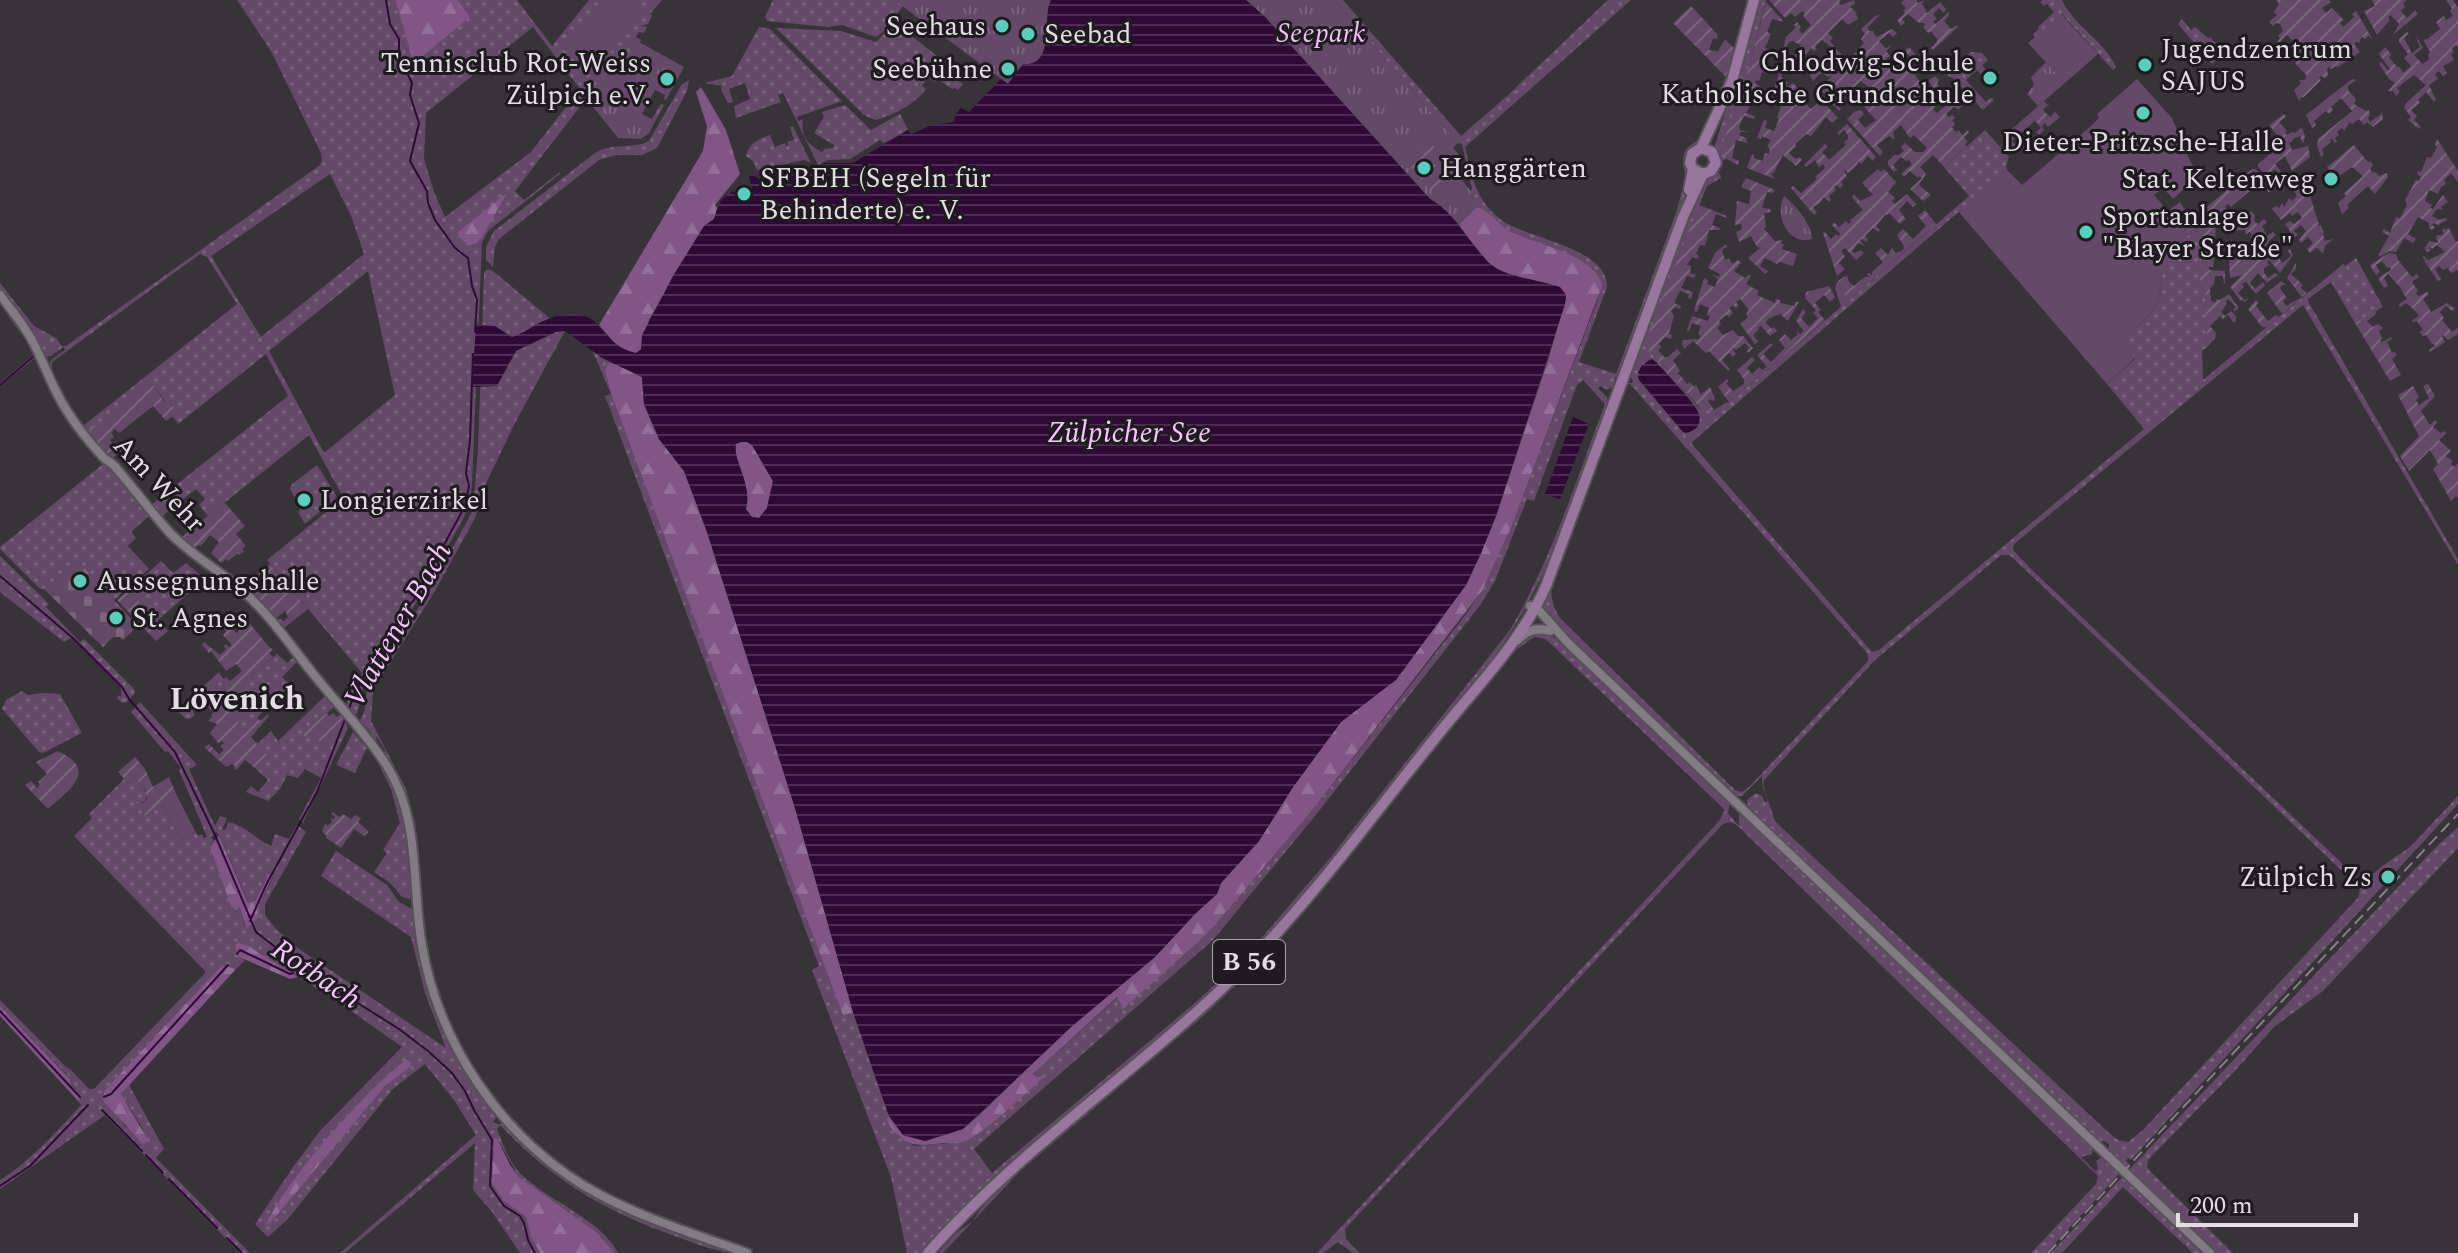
<svg xmlns="http://www.w3.org/2000/svg" width="2458" height="1253" font-family="Spectral,serif">
<defs>
<pattern id="grass-dots" width="8" height="8" patternUnits="userSpaceOnUse" patternTransform="scale(2)"><rect width="8" height="8" fill="#644a68"/><path d="M2 2h.1M6 6h.1" fill="none" stroke="#7a647d" stroke-width="1.8" stroke-linecap="round"/></pattern>
<pattern id="forest-firs" width="22" height="20" patternUnits="userSpaceOnUse" patternTransform="scale(2)"><rect width="22" height="20" fill="#815687"/><path d="M5 1l3.5 6h-7zM16 11l3.5 6h-7z" fill="#936e98"/></pattern>
<pattern id="cemetery-stones" width="16" height="16" patternUnits="userSpaceOnUse" patternTransform="scale(2)"><rect width="16" height="16" fill="#644a68"/><path d="M2 7V4a2 2 0 0 1 4 0v3zM10 15v-3a2 2 0 0 1 4 0v3z" fill="#7a647d"/></pattern>
<pattern id="park-tufts" width="24" height="20" patternUnits="userSpaceOnUse" patternTransform="scale(2)"><rect width="24" height="20" fill="#644a68"/><path d="M3 7l-1-3M5 7V3M7 7l1-3M15 17l-1-3M17 17v-4M19 17l1-3" fill="none" stroke="#7a647d"/></pattern>
<pattern id="garden-furrows" width="10" height="10" patternUnits="userSpaceOnUse" patternTransform="scale(2)"><rect width="10" height="10" fill="#644a68"/><path d="M-1 1l2-2M0 10L10 0M9 11l2-2" fill="none" stroke="#7a647d"/></pattern>
<pattern id="water-rules" width="6" height="5" patternUnits="userSpaceOnUse" patternTransform="scale(2)"><rect width="6" height="5" fill="#300a36"/><path d="M0 2.5h6" fill="none" stroke="#4e2d53"/></pattern>
</defs>
<rect width="100%" height="100%" fill="#383239"/>
<path fill="url(#grass-dots)" fill-rule="evenodd" d="M237,0H395L407,39L470,17L458,0H517L552,46L589,0H604L569,47L641,11L627,0H662L650,14L652,16L648,24L641,26L647,27L644,33L639,32L636,37L641,40L640,42L632,39L515,191L524,200L560,172V174L489,230L482,242L472,483L471,496L464,517L420,597L365,680L357,714H352L346,706L353,687L362,673L267,560L341,500L342,495L309,435L208,516L199,505L205,499L196,489L161,517L151,505L288,396L266,354L178,424L172,416L177,411L169,401H165L150,382L88,432L110,460L108,459C96,444 42,380 50,362C53,357 60,354 65,350L64,347L50,356L43,357L0,292V283L34,326L56,338L62,346H66L320,165L322,160L321,153L271,51ZM533,27L580,89L531,152L445,217L434,192L424,159L426,113ZM330,174L352,218L364,254L261,337L211,256ZM200,254L207,257L237,304L83,426C70,411 49,383 52,362ZM368,271L395,395L324,453L269,351Z
M773,0H894L903,6L887,29L876,37L842,25L828,27L767,21L765,17Z
M1334,0H1343L1461,136L1507,96L1608,0H1631L1465,147C1472,176 1475,199 1500,219C1526,239 1608,247 1607,287L1579,362L1616,374L1676,213L1686,176L1683,164L1684,153L1689,146L1701,138L1726,77L1738,36L1740,37C1731,70 1720,125 1694,147C1686,212 1659,274 1634,334C1628,348 1624,368 1615,378L1613,387L1607,390L1601,386L1598,388L1607,397L1608,403C1579,494 1544,593 1485,669L1325,870L1228,979L936,1236L922,1253H907L891,1177L812,970L819,966L605,396L611,394L591,347V338L599,325L605,334L626,351L605,371L611,394L843,1016L853,1012L889,1116L886,1119L899,1137L914,1146L963,1142L978,1133L1045,1076L1035,1077L1033,1074L1118,997L1123,1008L1208,933L1310,813L1463,618L1482,591L1513,523L1598,299L1594,270C1568,249 1534,246 1506,230C1496,224 1488,209 1477,207L1458,226L1457,224L1478,202L1470,191L1472,189L1462,144L1458,143ZM1583,380L1605,404C1576,481 1551,560 1510,630L1330,858L1247,955L1195,1003L992,1173L974,1149L1213,940L1315,816L1481,604L1495,581L1527,499L1534,501L1577,385Z
M1757,0H1766L1750,64L1723,146L1728,158L1722,161L1715,145L1740,65Z
M2043,0H2062C2074,27 2105,41 2116,67L2113,70L2062,14L2035,37L2033,34L2039,29L2038,27L2054,12L2047,4L2044,6L2040,2Z
M2182,19L2191,30L2195,27L2208,38L2210,37L2220,48L2225,43L2229,49L2212,64L2178,24Z
M895,23L937,56L934,61L948,71L945,76L952,82L955,79L963,84L958,90L955,88L952,89L938,79L935,82L928,78L922,86L926,89C916,103 893,116 875,120L864,115L776,28L841,31L876,42Z
M759,27L770,29L842,101L797,117L798,121L803,119C800,136 808,145 822,152L825,149L833,148L834,145L814,133L824,117L822,112L845,105L871,130L900,114L908,130L884,143L880,140L850,159L828,160L818,165L783,93L778,95L781,102L736,118L734,106L750,99L745,83L729,89L733,102L728,103L721,90L722,86L705,83L732,76Z
M1971,52L1982,53L1988,60L1982,65L1988,72L1984,77L1977,70L1966,80L1986,102L1992,97L1994,100L1983,110L1953,78L1948,76V73Z
M689,80L687,91L657,148L642,155H616L599,160L499,239L495,247L493,267L486,260V247L494,231L595,153C612,142 632,150 649,141L682,84Z
M793,126L811,163L804,160L757,170L753,161L746,156C749,143 758,139 770,135L775,147L785,143L786,146H788L787,142L794,140L790,127Z
M1985,130L2009,157L2006,166L2007,170L1691,443L1872,652L1879,650L2144,429L2107,384L2135,359L2120,341C2147,318 2162,313 2161,274C2170,265 2170,254 2177,245C2182,238 2191,234 2198,230L2204,238L2207,347L2202,351L2203,380L2343,264L2345,266L2356,258L2383,307L2355,323L2331,282L2308,299L2309,303L2458,559V565L2303,305L2014,544L2013,550L2030,568L2363,883L2381,867L2411,846L2458,796V804L2131,1160L2128,1158L2126,1161L2129,1164L2125,1168L2109,1152V1144L2104,1141L2099,1142L2095,1139L1749,810L1747,800L1756,793L1762,796L1765,802L1768,801L1762,784V776L1742,796L1733,795L1594,664L1546,615L1542,607L1543,600L1625,383H1632L1633,381L1629,374L1702,179L1719,172L1721,178L1707,186L1645,345L1700,409L1706,405L1715,415L1729,402L1718,387L1732,400L1841,307L1835,288L1838,281L1842,294L1851,298L1969,196L1944,167ZM1652,359L1698,412L1683,432L1639,380L1638,375H1641L1648,360ZM1630,384L1868,654V661L1749,787L1742,792L1735,790L1560,618C1553,608 1550,596 1552,583L1618,406L1626,385ZM2001,555H2009L2013,558L2360,888L2359,896L2354,902L2143,1130L2128,1142L2118,1140L2108,1132L1781,827L1775,821L1763,785L1764,780L1875,660Z
M488,269L493,271L565,331L516,421L487,481L475,518L435,591L373,690L371,721L406,789L416,826L414,827L383,756L385,750L376,736L378,749L370,731L360,721L364,712L368,683L427,595L473,510L478,450L484,272Z
M0,300L23,330L104,463L156,521L150,515L131,532L136,538L128,546L149,569L114,600L78,561L44,589H40L0,549V547L103,464L66,418L36,357L0,386V383L33,355L27,342L0,305Z
M317,465L336,495L335,499L305,524L298,512L300,510L298,504L304,508L308,507L311,498L303,493L298,497L297,502L290,489L291,485Z
M0,556L49,604L46,607L80,642L84,639L134,689L135,693L127,702L122,703L117,698L119,695L121,697V687L72,638L64,642L0,592Z
M161,561L173,573L186,563L205,579L198,585L184,573L178,579L190,592L158,620L129,590Z
M1532,632L1548,633L1572,651L1730,802L1728,813L1739,826V815L1744,814L2093,1146L2092,1154L2081,1157L2095,1171L2098,1169L2096,1161L2102,1157L2121,1172L2046,1253H2031L2096,1184L2098,1176L1747,835C1740,828 1732,818 1722,825L1694,855L1345,1229L1346,1239L1360,1253H1353L1338,1242L1323,1253H1317L1719,821L1725,810L1553,646L1545,639L1534,637L1517,649L1500,667L1307,908L1256,966L1201,1018L1021,1170L943,1253H938L956,1233L973,1221L988,1198L1004,1181L1212,1003L1521,639Z
M277,654L287,663L294,657L298,661L282,677L291,685L244,730L236,721L229,696L213,712L205,705L202,708L199,706L193,712L195,715L190,719H186L179,712L183,705L219,672L228,695Z
M22,691L28,695L43,693L60,694L82,733L43,753L39,752L2,709L6,700Z
M325,696L334,707L302,734L337,740L344,718L348,728L303,823L299,819L321,778L305,769L298,778L287,775L280,789L268,801L246,792L251,786L258,792L268,780L255,768L267,756L257,744L271,731L278,741Z
M140,702L197,765L189,769L215,826L220,816L227,818L222,830L226,829L228,822C245,825 255,839 271,846L275,834L289,839L297,825L306,832L265,904V915L277,930L299,949L446,1048L425,993L411,937L321,876L336,851L387,885L399,902L414,910L435,1006L498,1115L493,1122L500,1125L503,1121L590,1192L740,1253C717,1253 697,1244 675,1236C603,1210 554,1181 500,1125L497,1129C503,1144 509,1162 521,1174C548,1201 601,1219 618,1253H615L595,1231L519,1177L497,1138L494,1140L493,1171L504,1201L526,1217L531,1237L540,1253H520L492,1212L473,1190L475,1143L345,1253H340L476,1135L454,1100L425,1064L393,1089L287,1220L268,1237L255,1224L293,1167L320,1131L402,1047L340,1003L247,945L239,957L245,960L236,969L222,965L104,1091L103,1098L126,1127L143,1129L121,1094L129,1085L164,1149L156,1158L250,1253H240L105,1115L0,1189V1180C32,1160 56,1132 81,1105L79,1102L81,1099L71,1086L70,1078L0,1006V1000L65,1066L71,1070L89,1089H94L206,972L74,836L92,818L89,814L124,779L128,783L134,776L142,779L141,786L147,794L145,802L137,803L145,816L162,805L181,840L195,831L198,836L202,834L204,838L207,837L179,770L181,768L168,751L165,752L131,712ZM216,832L220,836L249,904L255,901L269,874L273,878L260,903L258,918L245,927L240,908L231,906L210,847L214,841L211,837ZM397,1066L410,1067L385,1086L267,1223C299,1163 350,1113 397,1066Z
M353,732L367,748L355,773L336,765Z
M376,755L393,783L406,821L413,898C401,901 400,893 392,885C387,880 380,876 374,872L387,853L383,850L400,823L391,789L378,763Z
M2458,827V848L2323,991L2274,1027L2233,1073L2148,1160L2147,1167L2150,1171L2233,1253H2214L2128,1171L2435,848Z
M2124,1175L2206,1253H2193L2123,1187L2062,1253H2051Z"/>
<path fill="url(#forest-firs)" d="M395,0H458L470,17L414,63Z
M701,87L726,130L740,174L715,205L717,208L714,219L704,226L649,320L637,375L642,377L644,404L659,439L684,471L707,532L795,808L853,1012L843,1016L611,394L605,371L608,363L619,364L626,351L618,347L599,325L703,151L707,126L696,92Z
M507,193L482,237L477,243L471,245L463,241L458,232Z
M1477,207C1488,209 1499,226 1511,232C1535,244 1598,256 1602,286L1513,523L1482,591L1310,813L1208,933L1123,1009L1117,997L1033,1074L1036,1077L1046,1075C1029,1090 982,1136 963,1142C957,1144 949,1143 944,1143C913,1147 903,1147 886,1119L889,1116L903,1135L925,1141L963,1129L978,1116L1072,1026L1155,957L1196,913L1217,894L1221,883L1259,841L1293,787L1341,722L1396,679L1466,585L1481,553L1496,516L1548,360L1566,299L1563,291L1500,271L1488,262L1458,226Z
M741,442H747L752,445L773,481L767,508L759,518L752,517L745,509C753,484 732,460 736,444Z
M219,835L248,903L255,901L269,874L273,876L260,903L258,918L246,928L240,908L231,907L210,847Z
M238,943L247,945L298,977L290,979L239,957L235,947Z
M222,965L236,969L121,1094L148,1140L143,1144L105,1103L103,1099L104,1091Z
M0,1006L70,1079L71,1086L81,1096L79,1102L0,1016Z
M407,1060L412,1063L410,1067L385,1086L282,1209L270,1223L266,1224C292,1175 332,1131 370,1092C382,1081 393,1068 407,1060Z
M497,1138L510,1165L519,1177L595,1231L615,1253H540L531,1237L526,1217L504,1201L492,1183L494,1139Z"/>
<path fill="url(#cemetery-stones)" d="M78,561L138,626L123,640L120,637H113L103,647L44,589Z"/>
<path fill="url(#park-tufts)" d="M894,0H1051C1041,20 1055,48 1034,64H1023L1008,84Z
M1246,0H1334L1458,143L1453,148L1460,156L1464,173L1460,177L1479,202L1457,224L1430,199L1265,17Z
M632,38L684,67L666,100L664,99L665,95L655,90L642,114L652,119L661,104L664,105L649,133L641,139L618,138L586,98Z
M2046,62L2065,83L2038,106L2027,94L2034,85L2031,77Z
M1784,196C1797,207 1811,223 1812,239C1788,246 1774,215 1784,196Z"/>
<path fill="url(#garden-furrows)" d="M1769,0H1841L1839,2L1841,5L1854,0L1855,3L1850,7L1855,11L1858,19L1848,25L1842,19L1828,33L1833,38L1830,41L1834,46L1832,48L1822,40L1815,46L1817,49L1814,51L1811,48L1804,56L1801,54L1797,58L1805,66L1803,68L1794,62L1797,58L1795,56L1801,45L1792,41L1789,42L1785,51L1783,50L1786,37L1796,27L1794,25L1797,22L1801,27L1799,30L1802,34L1811,25L1803,16L1805,14L1802,11L1795,17L1791,13L1785,18Z
M1904,0H1917V3L1925,0L1922,3L1927,13L1940,2L1946,9L1944,13L1939,8L1933,14L1937,19L1933,22L1936,24L1949,12V16L1944,21L1951,29L1957,25L1958,27L1933,50L1931,48L1937,42V39L1931,31L1928,33L1923,27L1925,25L1924,23H1919L1908,14L1902,19L1905,23L1901,26L1897,20L1905,13L1903,11L1906,8L1901,3Z
M2276,0H2329L2331,2L2322,8L2326,13L2332,8L2344,20L2340,23L2343,27L2354,17L2352,14L2356,11L2373,40L2369,36L2365,39L2362,37L2359,40L2360,43L2357,41L2354,44L2360,52L2338,67L2336,66L2331,69L2329,67L2327,69L2328,76L2325,78L2321,76L2319,78L2321,80L2304,97L2300,98L2299,101L2294,90L2301,83L2299,81L2306,79V75L2295,63L2299,60L2298,56L2301,54L2298,49L2284,57L2282,55L2297,41L2295,39L2293,41L2287,35L2279,43L2284,50L2278,54H2273L2271,51L2280,38L2278,36L2283,31L2280,24L2276,23L2273,26L2269,22L2277,15L2274,12L2279,4Z
M2372,0H2406L2403,4L2405,7L2401,11L2407,18L2415,10L2418,14L2393,35L2399,24L2391,15L2388,17L2390,20L2377,35L2364,11L2375,6Z
M2446,0H2453L2458,8V47L2456,45L2452,48L2454,52L2451,54L2454,60L2443,66L2447,73L2443,76L2439,71L2435,74L2438,79L2429,85L2436,100L2434,102L2426,92L2418,100L2420,103L2411,110L2417,116L2414,120L2421,127L2419,129L2408,120L2411,117L2404,108L2406,103L2426,85L2414,75L2397,88L2400,92L2396,96L2393,91H2388L2395,83L2389,79L2379,64L2381,62L2388,70L2390,69L2379,54L2385,47L2391,54L2389,57L2397,67L2399,66L2403,73L2411,66L2404,58L2408,54L2399,42V39L2407,32L2409,34L2404,38L2412,53L2420,47L2416,36L2423,48L2414,55L2423,64L2429,59L2428,55L2430,52L2423,40L2427,39L2440,29L2436,22L2444,16L2446,20L2453,16L2450,11L2452,9Z
M1766,2L1784,22L1772,19L1767,32L1771,34L1765,48L1775,51L1774,54L1763,51L1760,63L1769,70L1768,74L1762,72L1759,81L1756,80L1755,83L1768,91L1765,100L1762,99L1764,92L1753,89L1750,99L1753,100L1746,113L1755,116L1754,119L1744,116L1739,126L1740,130L1748,132H1741L1739,135L1746,138L1747,143L1736,140L1732,158L1739,161L1738,165L1727,159L1722,146L1750,64Z
M1691,6L1718,35L1717,39L1713,38L1709,50L1718,51L1725,39L1735,49L1726,77L1673,23Z
M1880,15L1867,28L1869,31H1873L1876,37L1892,29L1897,33L1893,37L1889,33L1879,41L1886,48L1892,45L1886,51L1890,56L1880,64L1885,68L1893,60V65L1897,68L1910,57L1904,51L1909,47L1916,55L1895,74L1911,69L1919,81L1926,83L1923,86L1925,89L1920,94L1925,100L1934,88L1928,81L1935,76L1939,80L1937,83L1939,86L1928,100L1936,106L1933,109L1937,113L1945,106L1941,100V94L1947,89L1962,106L1958,110L1954,106L1946,114L1949,117L1952,115L1955,118L1952,120L1955,124L1952,127L1956,132L1959,130L1962,135L1968,130L1969,132L1964,137L1968,142L1965,144L1967,146L1944,167L1933,155L1920,167L1926,174L1919,185L1931,195L1923,201L1910,189L1922,178L1920,176L1918,178L1910,171L1904,176L1901,174L1912,164L1909,160L1906,161L1901,157L1893,165L1897,170L1894,172L1888,165V161L1894,155H1898L1904,151L1901,147L1905,143L1915,152H1923L1927,148L1914,135L1910,138L1901,125L1893,132L1895,140L1889,136L1877,145L1883,152L1880,156L1847,119L1854,112L1861,110L1864,114L1858,120L1865,128L1876,120L1864,107L1874,99L1871,95L1874,92L1861,81L1846,94L1840,97L1836,104L1841,109L1839,111L1820,89L1832,76L1828,77L1822,72L1813,81L1810,75L1815,69H1820L1825,63L1836,74L1846,64L1840,57L1832,64L1829,61L1835,55L1833,52L1836,49L1844,57L1848,55L1851,57L1864,43L1861,39L1865,34L1861,29L1875,16Z
M1787,64L1797,70L1793,72L1791,69L1788,71L1784,70L1781,77L1788,83L1786,86L1787,87L1793,83L1798,89L1796,92L1807,102L1806,104L1811,109L1817,104L1820,106L1824,103L1838,118L1832,123L1826,117L1811,136L1806,134L1795,144L1796,146L1789,153L1796,159L1799,157L1802,160L1796,166L1783,155L1774,172L1771,174L1775,179L1747,168L1752,154L1754,155V158L1763,161L1765,153L1769,154L1770,149L1767,147L1771,140L1762,136L1761,139L1757,138L1764,120L1767,121L1765,128L1774,131L1779,119L1777,118L1783,100L1774,90L1781,66L1785,68Z
M2352,79L2356,80L2348,86V90L2356,99L2354,104L2366,111L2369,110L2370,115L2368,118L2370,122L2381,114L2382,110L2383,119L2373,127L2367,122L2364,125L2359,119L2352,124L2350,122L2344,131L2342,128L2337,132L2339,135L2335,138L2337,141L2335,143L2332,139L2330,140L2331,142L2322,149L2324,155L2321,157L2317,146L2318,139L2352,111L2341,98L2331,107L2333,110L2329,114L2326,111L2314,121L2316,125L2312,128L2306,115Z
M2044,101L2050,107L2047,106L2043,110L2050,117L2055,112L2060,117L2048,127L2045,123L2042,126L2044,130L2039,135L2036,132L2041,128L2035,121L2012,141L2017,147L2022,143L2025,147L2020,150L2013,148L2003,137Z
M2284,114L2286,117L2279,122L2287,131L2285,132L2286,135L2293,132L2295,133L2302,127L2305,137L2303,144L2300,136L2293,139V141L2289,143L2292,150L2308,146L2310,157L2292,171L2285,156L2275,164L2282,173L2280,175L2275,169L2268,175L2274,183H2277L2274,185L2258,167V164L2283,143L2269,125Z
M1847,124L1876,157L1873,161L1868,156L1861,164L1858,161V164L1848,173L1845,170L1844,171L1847,176L1841,182L1843,185L1840,188L1837,185L1834,187L1836,190L1829,196L1831,200L1829,202L1824,197L1820,203L1813,207L1817,213L1814,215L1791,188L1793,186L1801,193L1817,179L1815,177L1825,168L1823,164L1819,167L1815,160L1806,167L1804,165L1825,144L1828,147L1822,152L1829,160L1846,145L1844,142L1848,139V135L1844,130L1839,135L1837,133Z
M2437,139L2458,171V182L2451,173L2444,180L2446,184L2441,187L2438,194L2429,190L2425,201L2432,205L2430,208L2433,209L2443,195L2448,202L2441,207L2443,209L2436,210L2432,216L2439,220L2445,218L2447,220L2438,225L2434,223L2432,225L2435,227L2432,230L2429,228V223L2418,217L2408,234L2416,239L2413,243L2404,238L2396,252L2389,251L2380,257L2378,255L2389,236L2382,232L2384,229L2390,233L2396,217L2400,218L2407,205L2405,200L2416,180L2419,181L2421,177L2417,174L2418,171L2421,172L2427,157L2431,158L2437,147L2435,145Z
M1429,141L1436,149L1428,156L1443,174L1452,167L1459,176L1435,195L1405,161Z
M2354,145L2368,162L2370,161L2373,165L2370,169L2373,173L2375,172L2379,176L2387,173L2388,177L2375,194L2368,186L2347,205L2349,208L2342,214L2338,203L2346,196L2344,193L2363,176L2352,167L2338,177L2341,180L2338,182L2331,177L2332,174L2327,167Z
M1878,169L1881,172L1884,169L1896,182L1888,192L1895,198L1892,201L1895,204L1907,194L1916,204L1913,207L1907,201L1899,210L1906,219L1900,224L1890,214L1885,215L1876,226L1880,230L1878,232L1873,228L1865,236L1868,240L1866,242L1862,239L1860,240L1865,246L1858,243L1852,251L1854,253L1861,250L1864,253L1856,260L1845,248L1841,251L1845,256L1839,263L1845,269L1837,276L1823,233L1825,232L1831,239L1836,234L1839,236L1840,234L1832,225L1834,222L1839,227L1846,221L1849,224L1851,222L1850,220L1863,210L1852,197L1854,194L1860,201L1873,195L1862,183Z
M2252,169H2256L2272,189L2269,193L2261,181L2231,207L2228,204L2225,207L2233,218L2229,225L2226,226V219L2216,220L2215,242H2211V252H2215L2213,267H2209V270L2225,271V283L2224,284L2223,276H2215L2214,284L2210,288L2211,301L2216,302V299L2220,300L2229,294L2239,308L2235,311L2233,310L2236,307L2228,299L2226,301L2227,304L2221,312L2225,316L2231,311L2236,316V321L2234,323L2228,315L2223,319L2220,316L2210,326L2216,333L2215,339L2207,347L2205,288H2200V255L2204,254V239L2199,238L2198,230L2191,220Z
M2300,174L2308,189L2319,225H2321L2324,233L2323,234L2325,241L2333,239L2325,246L2323,254L2317,248L2310,253L2307,249L2313,243L2308,237L2301,243L2299,240L2306,231L2301,225L2294,231L2298,235L2292,238V234L2285,224L2290,221L2294,224L2302,218L2298,212L2292,216L2290,213L2281,220L2272,209L2276,206L2279,208L2282,203L2284,207L2289,198L2292,201L2297,196L2291,186L2286,185Z
M1746,178L1775,190L1773,193L1767,192L1762,208L1770,209L1771,212L1764,213L1766,227L1764,229L1775,241L1783,240L1781,243L1784,245L1782,249L1797,254L1793,266L1779,262L1777,264L1765,258L1760,266L1768,271L1765,274L1748,258L1760,248L1757,247L1751,236L1739,242L1736,232L1742,229L1741,224L1735,225L1737,201L1749,204L1751,191L1741,187Z
M1699,205L1727,216V218L1716,214L1712,225L1720,228L1719,230H1709L1705,246L1700,245L1696,254L1699,256L1698,259L1692,257L1687,265L1691,266L1690,273L1696,275L1694,278L1687,276L1681,288L1693,292L1691,299L1688,298L1689,294L1680,291L1674,303L1681,306L1680,309L1675,307L1671,311L1674,316L1669,334L1672,335L1671,339L1665,337L1659,344L1662,347L1658,350L1664,357H1668L1677,349L1681,353L1673,360L1680,371L1677,374L1680,375L1687,384L1690,382L1694,387L1696,385L1701,394L1710,387L1715,399L1713,401L1710,399L1708,401L1714,410L1727,402L1728,404L1714,415L1706,405L1701,409L1644,345Z
M1925,210L1936,224L1851,298L1842,294L1838,281L1847,275L1849,282L1854,286L1865,277H1869L1867,274L1869,273L1872,275V272L1883,262L1875,253L1881,248L1888,255L1892,248L1896,253L1903,250L1904,246L1897,235L1903,229L1913,239L1926,226L1918,216Z
M2251,211L2255,215L2254,221L2258,224L2264,219L2267,222L2262,226L2267,236L2273,232L2276,235L2268,242L2271,245L2273,243L2275,246L2273,249H2277L2282,256L2279,258L2282,263L2291,256L2288,251L2290,249L2293,255L2280,273L2269,260L2267,262L2269,265L2264,268V273L2268,278L2275,273L2278,275L2267,283L2258,273L2250,283L2255,289L2263,282L2265,285L2256,294L2246,282L2242,284L2244,287L2238,293L2244,300L2249,298L2245,302L2240,300L2230,287L2242,275L2230,278L2229,260L2232,257L2250,256V254L2255,253V245H2247V243L2252,242L2250,237L2252,235L2250,232L2246,234L2245,230L2234,231L2235,225Z
M2444,228L2445,230L2449,228L2456,242L2458,241V270L2451,273L2448,268L2443,270L2439,266L2435,269L2441,279L2438,281L2425,262L2423,255L2428,260L2445,252L2437,245L2432,249L2429,246L2430,251L2426,252L2425,248L2429,241L2438,243L2436,236L2444,234L2442,230Z
M1726,244L1727,247L1722,250L1725,260L1729,258L1732,264L1738,260L1741,263L1734,271L1745,278L1749,274L1751,276L1746,284L1759,291L1757,295L1775,303L1776,299L1780,300V303L1794,306L1796,302H1799L1788,321L1780,314L1768,319L1766,323L1772,329L1774,327L1777,331L1770,336L1761,326L1758,327L1759,329L1753,335L1758,341L1755,344L1740,324L1748,317L1746,314L1749,310L1740,299L1736,302L1739,306L1736,308L1733,305L1729,308L1733,313L1729,317L1726,315L1719,321L1721,324L1717,328L1723,335L1733,330L1738,336H1743L1753,348L1748,353L1747,351L1749,348L1745,343L1736,350L1732,348L1736,354L1733,357L1729,353L1722,360L1730,369L1728,371L1709,351L1706,353L1693,341L1684,349L1682,344L1683,340L1699,339L1701,336L1698,334L1701,326L1692,323L1689,331L1687,330L1692,316L1708,321L1710,316L1707,315L1709,308L1700,304L1697,312L1694,311L1704,278L1708,280L1707,284L1715,287L1718,279L1711,274L1719,277L1720,274L1708,268L1715,253Z
M2389,253L2396,254L2398,260L2412,277L2417,274L2419,277L2412,282L2418,291L2416,293L2419,296L2427,292L2429,294L2423,299L2431,312L2447,303L2455,309L2452,311L2446,306L2440,312L2444,318L2442,320L2452,332L2458,328V334L2448,340L2443,335L2442,336L2445,342L2430,352L2429,350L2435,346L2434,344H2432L2426,335L2423,336L2419,332L2423,330L2417,321L2413,322L2412,320L2419,316C2416,311 2410,306 2406,303L2400,307L2399,304L2407,299L2399,286L2388,274L2384,278L2388,286L2384,288L2378,278L2391,270L2390,267L2387,268L2382,261L2376,265L2380,272L2376,275L2370,265Z
M2296,263V269L2291,274L2303,285L2301,288L2307,293L2267,327H2262L2248,309L2256,300L2258,303L2256,306L2268,321L2276,315L2278,317L2282,314L2267,293L2281,281L2286,285H2282L2280,288L2287,298L2283,301L2286,306L2302,297L2287,278Z
M1829,286L1835,297L1830,302L1824,295L1815,303L1821,310L1818,312L1825,320L1732,400L1718,387L1727,379L1729,381L1726,383L1733,391L1744,384V379L1737,370L1752,357L1755,360L1747,368L1752,374L1759,367L1762,370L1767,367L1757,355L1771,343L1773,345L1763,354L1771,362L1785,348L1779,340L1785,334L1791,340L1798,334L1796,330L1800,334L1804,331L1796,321L1803,309L1806,312L1801,318L1809,327L1818,318L1813,313L1816,310L1805,298L1806,292Z
M2375,311L2376,314L2367,321L2373,327L2378,324L2383,328L2379,331L2382,338L2380,340L2382,342L2391,337L2392,339L2387,342L2392,353L2395,352L2397,355L2392,359L2401,375L2390,381L2355,323Z
M150,381L164,401H169L178,412L166,421L153,406L119,433L115,429L111,433L114,437L110,440L116,447L123,440L128,445L110,460L87,432Z
M2428,384L2435,396L2421,411L2430,425L2435,420L2437,422L2433,427L2441,433L2444,431L2446,433L2439,440L2451,451L2446,456L2453,461L2451,464L2454,467L2458,464V497L2456,496L2451,501L2433,469L2438,464L2430,450L2409,471L2400,456L2419,436L2398,395L2413,386L2419,397L2416,400L2419,405L2429,398L2423,386Z
M224,502L245,526L236,534L246,546L242,549L245,553L243,552L239,555L237,554L228,561L226,559L221,563L211,553L219,542L210,535L201,546L198,545L194,549L181,538Z
M270,564L308,609L283,629L277,621L280,619L284,621L288,617L285,611L275,619L250,591L255,584L252,579Z
M129,590L168,631L156,641L117,600Z
M246,620C257,631 264,642 273,650L269,653L273,657L228,696L245,712L237,721L244,729L257,717L260,721L268,714L269,716L251,737L268,756L255,768L245,760L236,770L234,769L235,766L232,764L226,767L204,747L209,744L219,754L224,750L220,746L224,743L222,741L218,743L210,733L217,724L208,721L212,717L211,715L228,696L219,672L223,679L226,677L230,681L242,671L236,664L226,671L211,651L209,653L202,645L204,642L220,655L226,649L224,646L226,644L229,647L232,645L223,635L226,631L220,626L224,622L237,633Z
M327,713L329,716L333,713L337,717L341,714L344,718L334,747L301,734Z
M58,751C100,771 68,790 48,809L25,785L31,781L37,788L40,785L38,782L47,774L36,762Z
M135,757L145,769L153,787L169,777L177,796L145,816L136,802L144,803L147,799L145,790L138,784L141,779L134,776L128,783L118,772Z
M333,812L339,817L343,814L351,819L355,815L361,818L358,822L369,832L364,836L354,829L341,848L326,838V835L322,832L325,824L328,826L332,821L330,818L333,819L335,817L331,814Z"/>
<path fill="#644a68" d="M604,0H627L641,11L598,69L569,47Z
M2061,14L2098,54L2065,83L2028,43Z
M633,45L663,60L639,104L610,88Z
M2137,79L2172,118L2191,163L2201,174L2173,199L2163,188L2154,195L2168,211L2180,202L2198,230C2191,234 2182,238 2177,245C2170,254 2171,264 2161,274C2162,313 2147,317 2121,341L2135,358L2107,384L1958,211L2007,170L2022,185L2091,126L2099,118L2097,114Z
M177,796L195,831L181,840L162,805Z"/>
<path fill="url(#water-rules)" fill-rule="evenodd" d="M1051,0H1246L1265,17L1430,199C1455,212 1469,243 1489,263C1505,278 1539,279 1560,287L1566,295L1565,304L1496,516L1481,553L1466,585L1396,680L1341,722L1293,787L1259,841L1221,883L1217,894L1196,913L1155,957L1072,1026L963,1129L925,1141L903,1135L889,1116L877,1082L853,1012L795,808L707,532L684,471L659,439L644,404L642,377L602,358L565,331L556,332L516,351L497,386L472,387L476,324L495,326L512,337C528,332 537,321 557,316C606,305 597,345 636,353L641,349L642,335L673,276L704,226L714,219L721,200L733,191L740,199L750,195L752,188L749,176L753,175L759,179L783,171L805,168L811,169L824,163H853L908,130L911,134L932,125L954,122L955,115L961,108L969,112L1001,79L1008,84L1023,64C1056,67 1042,18 1051,0ZM741,442H747L752,445L773,481L767,508L759,518L752,517L746,509C753,484 732,460 736,444Z
M1652,359L1657,363C1666,373 1696,404 1699,414C1702,425 1695,431 1686,433L1683,432L1639,380L1638,375H1641L1638,373L1642,365Z
M1573,417L1589,424L1560,499L1545,494Z"/>
<g fill="none" stroke-linecap="round" stroke-linejoin="round">
<path stroke="#300a36" stroke-width="2" d="M386,0L390,24L399,39V56L412,83L410,95L419,123L410,161L427,191L428,203L435,220L455,248L468,258L472,286L477,300L475,332
M0,304L9,315
M12,319L18,327
M20,330L27,342
M0,385L34,356L30,346
M0,576L74,639L122,687L129,699L175,752L215,835L256,932L302,968L399,1029L428,1051L452,1073L465,1091L474,1110L492,1140L490,1186L504,1206L520,1216L524,1223L528,1240L535,1253
M348,711C358,684 368,666 385,642C394,628 402,613 414,600L465,506L469,486L466,473L470,440L473,354
M250,921L267,883L317,792L346,717
M237,954L240,950L290,974L293,973
M0,1011L80,1097
M104,1097L111,1094L228,965
M102,1110L142,1151
M146,1155L163,1173
M169,1179L217,1228
M0,1186L30,1166L88,1105
M227,1238L242,1253"/>
<g stroke="#555156" stroke-width="12">
<path id="tertiary" d="M0,295C12,311 24,325 33,342C45,365 53,390 67,411C77,427 90,443 103,457C107,461 113,463 117,469C135,490 151,512 170,533C192,556 221,571 245,593C272,617 292,648 315,676C339,706 367,734 387,766C420,819 412,882 421,940C437,1043 502,1139 593,1191C641,1218 695,1234 747,1253
M1530,606L1536,607L1568,643L2210,1253
M1518,640C1527,630 1537,627 1550,631"/>
</g>
<g stroke="#555156" stroke-width="14">
<path id="primary" d="M1701,148L1732,81L1754,0
M1689,190L1693,169L1690,163L1692,154L1701,148L1712,152L1716,163L1711,171L1703,174L1693,169
M928,1253C1019,1150 1135,1073 1233,978C1305,909 1369,820 1432,742C1471,692 1520,645 1546,586L1683,217L1703,174"/>
</g>
<use href="#tertiary" stroke="#827b83" stroke-width="8"/>
<use href="#primary" stroke="#98769d" stroke-width="10"/>
<path stroke="#868086" stroke-width="2" stroke-dasharray="12 6" stroke-linecap="butt" d="M2048,1253L2238,1048L2458,814"/>
</g>
<g fill="#5acebd" stroke="#1e1b1e" stroke-width="3">
<circle cx="1002" cy="26" r="8"/>
<circle cx="1028" cy="34" r="8"/>
<circle cx="2145" cy="65" r="8"/>
<circle cx="1008" cy="69" r="8"/>
<circle cx="1990" cy="78" r="8"/>
<circle cx="667" cy="79" r="8"/>
<circle cx="2143" cy="113" r="8"/>
<circle cx="1424" cy="168" r="8"/>
<circle cx="2331" cy="179" r="8"/>
<circle cx="744" cy="194" r="8"/>
<circle cx="2086" cy="232" r="8"/>
<circle cx="304" cy="500" r="8"/>
<circle cx="80" cy="581" r="8"/>
<circle cx="116" cy="618" r="8"/>
<circle cx="2388" cy="877" r="8"/>
</g>
<g text-anchor="middle" dominant-baseline="central" stroke-width="6" stroke-linejoin="round" paint-order="stroke">
<rect fill="#1e1b1e" stroke="#a6a3a6" stroke-width="2" x="1213" y="940" width="72" height="44" rx="6"/>
<g font-size="26" font-weight="bold" fill="#e1dde1">
<text x="1249" y="962">B 56</text>
</g>
<g font-size="28" fill="#e1dde1" stroke="#1e1b1e" text-anchor="start">
<text x="986" y="26" text-anchor="end">Seehaus</text>
<text x="1044" y="34">Seebad</text>
<text x="2161" y="49">Jugendzentrum<tspan x="2161" dy="32">SAJUS</tspan></text>
<text x="1974" y="62" text-anchor="end">Chlodwig-Schule<tspan x="1974" dy="32">Katholische Grundschule</tspan></text>
<text x="651" y="63" text-anchor="end">Tennisclub Rot-Weiss<tspan x="651" dy="32">Zülpich e.V.</tspan></text>
<text x="992" y="69" text-anchor="end">Seebühne</text>
<text x="2143" y="142" text-anchor="middle">Dieter-Pritzsche-Halle</text>
<text x="1440" y="168">Hanggärten</text>
<text x="760" y="178">SFBEH (Segeln für<tspan x="760" dy="32">Behinderte) e. V.</tspan></text>
<text x="2315" y="179" text-anchor="end">Stat. Keltenweg</text>
<text x="2102" y="216">Sportanlage<tspan x="2102" dy="32">"Blayer Straße"</tspan></text>
<text x="320" y="500">Longierzirkel</text>
<text x="96" y="581">Aussegnungshalle</text>
<text x="132" y="618">St. Agnes</text>
<text x="2372" y="877" text-anchor="end">Zülpich Zs</text>
</g>
<g font-size="28" font-style="italic" fill="#f2bffa" stroke="#1e1b1e">
<text x="1321" y="33">Seepark</text>
</g>
<g font-size="28" fill="#e1dde1" stroke="#1e1b1e">
<text transform="translate(159 484) rotate(47)">Am Wehr</text>
</g>
<g font-size="30" font-style="italic" fill="#f7c4ff" stroke="#1e1b1e">
<text x="1129" y="433">Zülpicher See</text>
<text transform="translate(398 625) rotate(-60)">Vlattener Bach</text>
<text transform="translate(316 974) rotate(34)">Rotbach</text>
</g>
<g font-size="32" font-weight="bold" fill="#e1dde1" stroke="#1e1b1e">
<text x="237" y="699">Lövenich</text>
</g>
</g>
<path d="M2178 1213v12h178v-12" fill="none" stroke="#e1dde1" stroke-width="4"/>
<text x="2190" y="1213" font-size="24" fill="#e1dde1" stroke="#1e1b1e" stroke-width="6" paint-order="stroke">200 m</text>
</svg>
